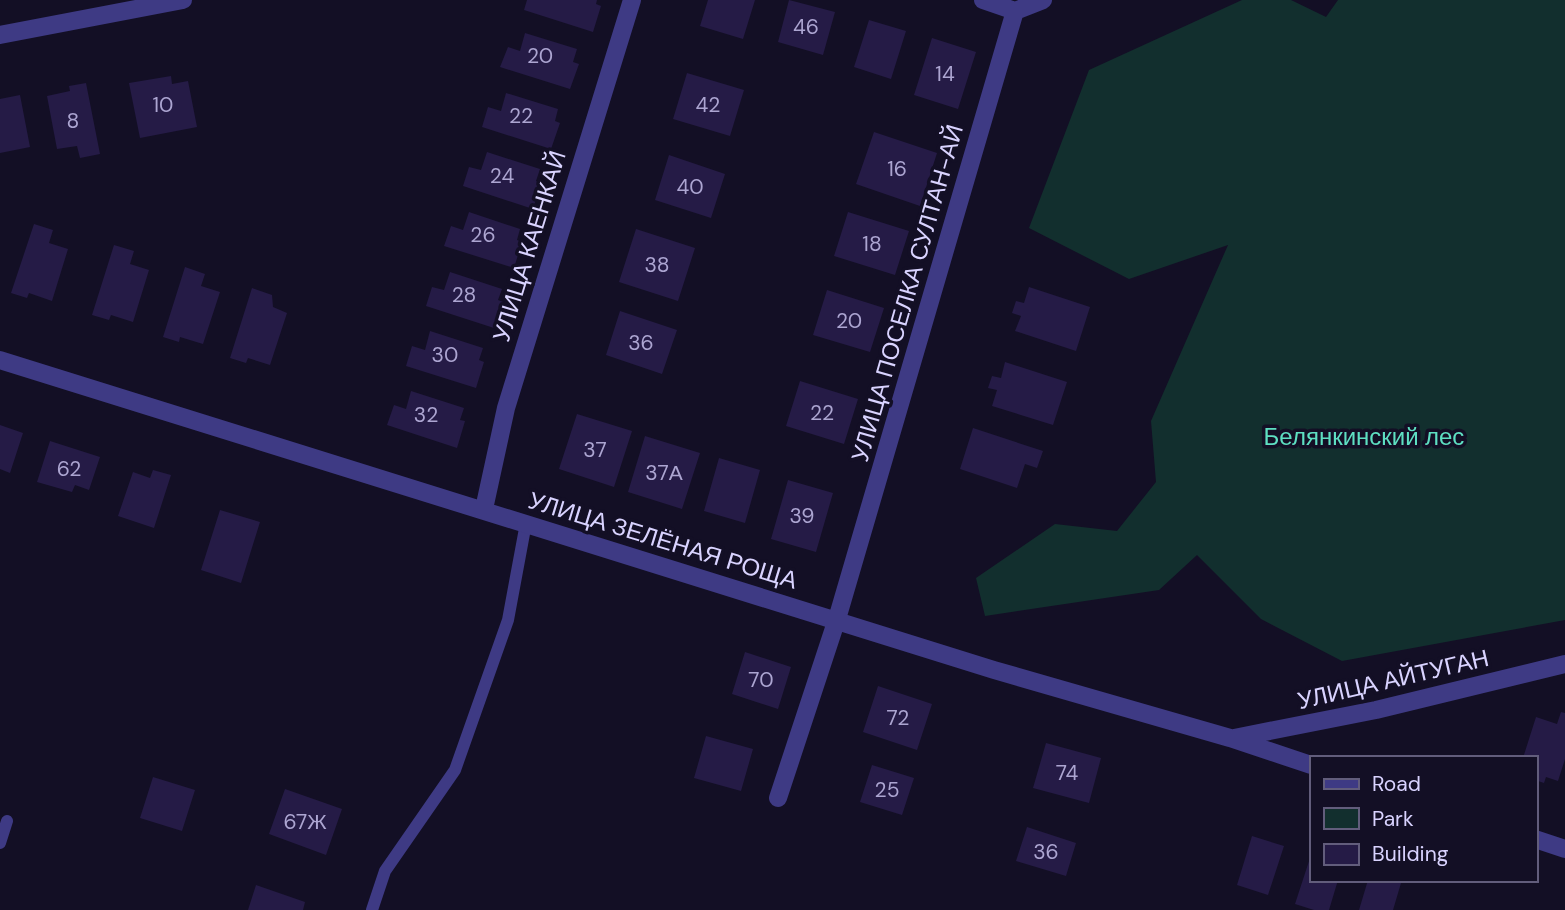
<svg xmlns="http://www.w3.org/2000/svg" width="1565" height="910" font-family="'DM Sans',sans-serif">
<rect width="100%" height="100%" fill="#130f25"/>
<path fill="#122f2e" d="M1242,0H1291L1326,17L1338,0H1565V620L1342,661L1261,619L1197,555L1159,590L985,616L976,578L1055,524L1117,531L1156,482L1151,421L1228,245L1129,279L1029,228L1089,70Z"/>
<path fill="#251b46" d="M527,0H597L596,4L601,6L593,32L524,10Z
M708,0H755L743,39L700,26Z
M789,0L835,12L823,55L778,42Z
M869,20L906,31L891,79L854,67Z
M525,33L577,49L573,62L579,64L570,89L500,67L508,47L520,51Z
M932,38L976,52L958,109L914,95Z
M687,73L744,90L730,136L673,119Z
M171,76L172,84L188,81L197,127L140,138L129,83Z
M86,83L100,154L80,158L77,146L57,149L47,96L70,91L69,86Z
M506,93L558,109L555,121L560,123L551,149L482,127L488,107L501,111Z
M20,95L30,147L0,153V99Z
M874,132L937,153L920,206L856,184Z
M487,152L540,169L536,181L541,183L533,209L463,186L469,167L481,170Z
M669,155L725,174L711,218L655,200Z
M469,212L520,229L517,240L522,242L514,268L444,246L451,226L463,230Z
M848,212L909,231L895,275L834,256Z
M34,224L53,230L49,243L68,249L52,301L29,293L27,298L11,293Z
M636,229L695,248L678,301L619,282Z
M114,245L134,251L130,264L149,270L133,322L111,315L109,320L92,315Z
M185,267L205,274L201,286L220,292L203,344L180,337L179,342L163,337Z
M450,272L502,289L498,300L503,302L494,328L426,306L432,287L444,290Z
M1029,287L1090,307L1076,351L1015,331L1021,316L1012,313L1016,301L1024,303Z
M252,288L272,295L273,307L287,313L270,365L248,358L246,363L230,358Z
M827,290L884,308L870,352L813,335Z
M620,311L677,330L662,374L606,355Z
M430,331L483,348L479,360L484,362L476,388L406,366L412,346L425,350Z
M1005,362L1067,382L1053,425L992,406L997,390L988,388L992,376L1001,378Z
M800,381L858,399L844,444L786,426Z
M411,391L464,408L460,420L465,421L457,448L387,425L394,405L406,409Z
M577,414L632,431L614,487L559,469Z
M0,425L23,433L10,473L0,469Z
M973,428L1043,451L1037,468L1025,464L1017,488L960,469Z
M645,436L700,453L682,509L628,492Z
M50,441L100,457L89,490L75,485L72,492L37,482Z
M719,458L760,470L745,523L704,511Z
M153,470L171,475L154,528L118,516L133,472L150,478Z
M788,480L833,493L816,552L771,539Z
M220,510L260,522L241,583L201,570Z
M745,652L791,667L778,709L732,694Z
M878,686L932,704L917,750L863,732Z
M1561,712L1565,713V759L1558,781L1546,777L1544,783L1535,780V758H1523L1536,717L1557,724Z
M706,736L753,749L741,791L694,778Z
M1046,743L1101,758L1089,803L1033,788Z
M872,765L914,778L902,815L860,802Z
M153,777L195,790L182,831L140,818Z
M285,789L342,809L326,855L269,834Z
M1027,827L1076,843L1066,876L1016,861Z
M1252,836L1284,846L1268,895L1237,885Z
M1311,855V880H1338L1329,910H1314L1295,904Z
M1368,880H1392L1401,883L1393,910H1359Z
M256,885L305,902L303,910H248Z"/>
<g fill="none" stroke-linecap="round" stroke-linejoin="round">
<path stroke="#3e3a84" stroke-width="12" d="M0,843L7,821
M372,910L385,871L455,770L508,620L526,523"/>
<path stroke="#3e3a84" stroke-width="18" d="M983,0L1015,11
M0,35L183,0
M0,360L994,670L1230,738L1311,765
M484,509L506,408L632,0
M1234,738L1376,710L1565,664
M778,798L837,619L1015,11L1043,0
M1535,839L1565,849"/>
</g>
<g text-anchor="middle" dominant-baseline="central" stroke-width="7" stroke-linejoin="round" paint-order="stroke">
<g font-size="21" fill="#aca5d1">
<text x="806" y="27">46</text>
<text x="540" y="56">20</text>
<text x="945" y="74">14</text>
<text x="163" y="105">10</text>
<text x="708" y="105">42</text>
<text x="521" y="116">22</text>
<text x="73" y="121">8</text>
<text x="897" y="169">16</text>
<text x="502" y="176">24</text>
<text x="690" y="187">40</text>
<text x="483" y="235">26</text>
<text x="872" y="244">18</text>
<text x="657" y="265">38</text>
<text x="464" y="295">28</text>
<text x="849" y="321">20</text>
<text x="641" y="343">36</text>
<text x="445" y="355">30</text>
<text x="822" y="413">22</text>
<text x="426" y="415">32</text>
<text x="595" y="450">37</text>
<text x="69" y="469">62</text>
<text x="664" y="473">37А</text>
<text x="802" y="516">39</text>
<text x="761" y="680">70</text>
<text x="898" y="718">72</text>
<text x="1067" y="773">74</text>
<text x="887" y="790">25</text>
<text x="305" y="822">67Ж</text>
<text x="1046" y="852">36</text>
</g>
<g font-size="24" fill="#d9d3ff" stroke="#130f25">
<text transform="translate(529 246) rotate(-73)">УЛИЦА КАЕНКАЙ</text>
<text transform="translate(907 293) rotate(-74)">УЛИЦА ПОСЕЛКА СУЛТАН-АЙ</text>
<text transform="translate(663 540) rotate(17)">УЛИЦА ЗЕЛЁНАЯ РОЩА</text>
<text transform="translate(1393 679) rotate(-13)">УЛИЦА АЙТУГАН</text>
</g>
<g font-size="24" fill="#5edfc2" stroke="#130f25">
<text x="1364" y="436">Белянкинский лес</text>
</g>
</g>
<rect x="1310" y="756" width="228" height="126" fill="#130f25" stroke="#625d7c" stroke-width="2"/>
<rect x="1324" y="779" width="35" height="10" fill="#3e3a84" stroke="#625d7c" stroke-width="2"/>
<text x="1372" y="791" font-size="21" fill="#d9d3ff">Road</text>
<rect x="1324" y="808" width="35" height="21" fill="#122f2e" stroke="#625d7c" stroke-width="2"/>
<text x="1372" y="826" font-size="21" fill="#d9d3ff">Park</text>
<rect x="1324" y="844" width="35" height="21" fill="#251b46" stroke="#625d7c" stroke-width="2"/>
<text x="1372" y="861" font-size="21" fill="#d9d3ff">Building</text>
</svg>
